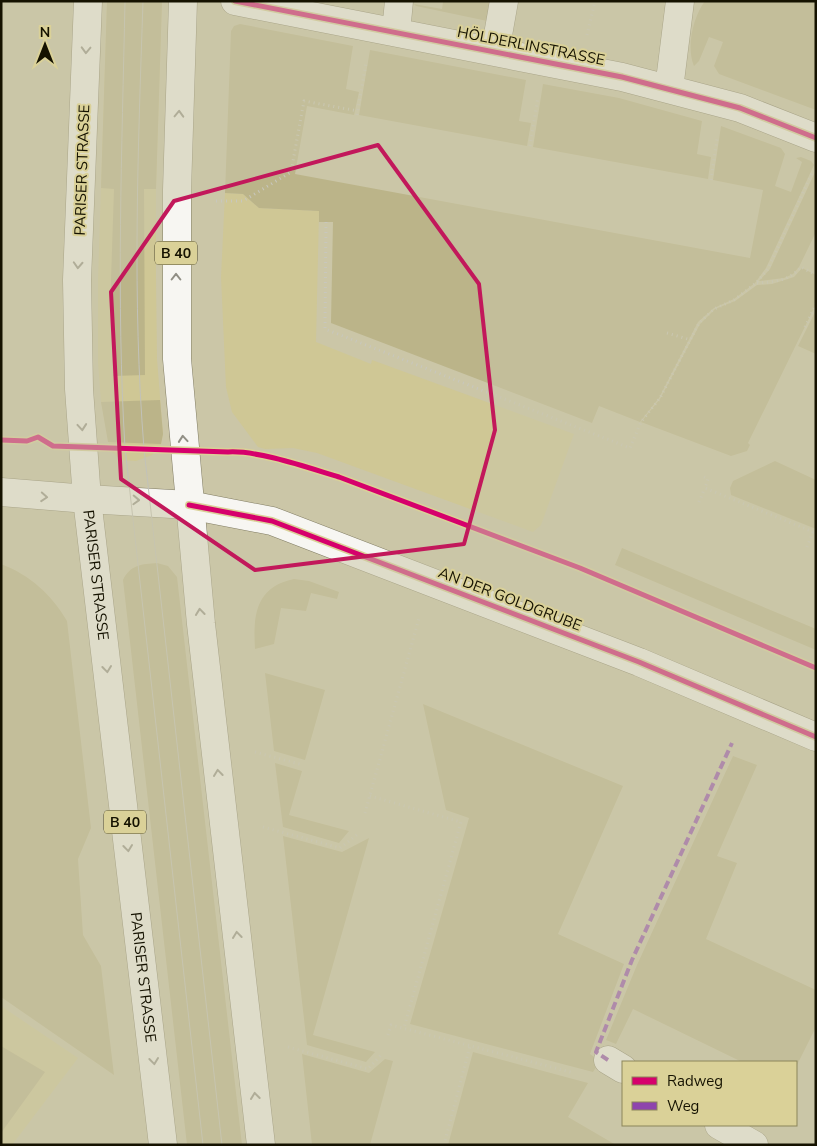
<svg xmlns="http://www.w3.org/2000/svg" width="817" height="1146" font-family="'Nunito Sans',sans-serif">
<rect width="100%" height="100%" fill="#cbc6a7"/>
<path fill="#cfc795" d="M107,1H162L156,189V278L157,359L163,434L161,444L152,455L136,461L121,460L111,451L101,402L98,362V280Z
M225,193L243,194L259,208L319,211L316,342L371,364L372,360L574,434L541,525L533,532L317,453L293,448L265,449L258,447L232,412L226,387L221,277Z
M1,1006L78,1058L12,1145H1Z"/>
<path fill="#bbb489" d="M107,1H162L156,189H144L145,375L113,376L111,280L114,189L101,188Z
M438,1H497L492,22L416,6L414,4L442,9L443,2Z
M705,1H816V110L719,74L714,66L723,42L709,37L699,61L694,66C686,47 693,17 705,1Z
M240,24L353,46L346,89L359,92L354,115L307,106L295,174L750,258L763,190L713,180L721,126L781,148L785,154L775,186L791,192L802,162L796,158L801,157L811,161L814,165L766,268L755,283L734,299L714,308L698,322L659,398L640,422L599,406L592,423L331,323L333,222H319V211L259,208L243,194L225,193L231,31L234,26Z
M370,50L526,80L519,121L531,123L527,146L359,115Z
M543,84L619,98L702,121L697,154L711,157L708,179L533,147Z
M816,170V232L799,267L793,274L784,278L759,281L770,269Z
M802,268L816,275V304L748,443L750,445L747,451L731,456L641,422L660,399L700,324L715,309L735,301L757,285L772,284L794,277Z
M816,310V354L798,346Z
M160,400L163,434L161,444L108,442L101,402Z
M775,461L816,480V529L731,495L730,488L733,481Z
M622,548L816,629V650L615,565Z
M157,563L168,566L177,577L242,1145H187L123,580C130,565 142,564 157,563Z
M1,564C30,575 52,595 67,621L91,828L78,859L83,935L101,966L114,1075L1,997Z
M294,579L309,581L339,592L337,599L311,593L306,611L281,608L274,644L255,649C253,616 255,587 294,579Z
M265,673L325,690L305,760L274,751Z
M423,704L623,786L558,934L624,964L590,1054L600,1061L593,1072L410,1024L469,818L446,810Z
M733,756L757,765L717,856L737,863L706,939L816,990V1027L796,1067V1062H742L633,1009L616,1044L606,1040L637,965Z
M275,763L302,771L289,815L349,831L339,843L283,827Z
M283,836L342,852L369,838L313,1035L375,1052L366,1062L307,1045Z
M1,1046L45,1072L1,1133Z
M473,1052L588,1083L568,1117L616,1145H448Z
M302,1054L369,1073L385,1059L393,1061L370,1145H312Z"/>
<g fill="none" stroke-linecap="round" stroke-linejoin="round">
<g stroke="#807c63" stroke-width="29">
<path id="minor" d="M235,1L622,77L740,108L816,138
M396,32L399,1
M495,52L504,1
M669,89L680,1
M87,499L189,505L272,521L639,662L816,737
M608,1060L623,1069
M719,1125L754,1145"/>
</g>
<g stroke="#807c63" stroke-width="29">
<g id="major">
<path id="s1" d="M88,1L77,280L79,389L87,499L163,1145"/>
<path d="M183,1L177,190V359L201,624L261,1145"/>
<path d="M1,492L87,499"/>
</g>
</g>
<path stroke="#c8c7bd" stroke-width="3" stroke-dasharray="1 4" stroke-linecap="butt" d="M587,35L595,1
M357,115L366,63
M530,146L538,97
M711,180L717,139
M216,201H243L291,172L304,101L358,111
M326,222L325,329L630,448L641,422L660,398L699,323L714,309L734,300L756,283L768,269L812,173
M757,283C774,282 789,281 801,267L816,275
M805,327L816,304
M667,333L691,340
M704,477L708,479L705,488L816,533
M699,502L705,488
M807,547L813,532
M255,752L303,765
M370,796L461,822L404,1028
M365,813L419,618
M263,827L340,848L358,834
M388,1035L391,1025L574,1073
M288,1047L368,1069L382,1054
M444,1145L470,1046"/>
<use href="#minor" stroke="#f7f6f2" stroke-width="28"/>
<use href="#major" stroke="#f7f6f2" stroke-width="28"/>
<path stroke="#c2c2b9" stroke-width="1" d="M125,1C122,150 116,299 125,448L203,1145
M143,1C138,151 132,299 144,449L222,1145"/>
<path stroke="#8e44ad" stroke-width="4" stroke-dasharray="8 4" stroke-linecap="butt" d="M608,1060L596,1052L632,960L732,743"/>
<g stroke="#dad198" stroke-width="8">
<path id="cycleway" d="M235,1L622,77L740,108L816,138
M1,440L27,441L38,437L53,446L228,452C258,450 309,468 339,477L580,568L816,668
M189,505L272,521L639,662L816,737"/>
</g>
<use href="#cycleway" stroke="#d6006c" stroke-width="5"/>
</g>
<defs><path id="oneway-chevron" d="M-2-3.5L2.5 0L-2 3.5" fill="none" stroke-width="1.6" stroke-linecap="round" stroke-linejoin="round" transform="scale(1.25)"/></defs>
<g stroke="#918f85">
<use href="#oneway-chevron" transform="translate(86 50) rotate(92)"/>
<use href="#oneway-chevron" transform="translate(179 114) rotate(-88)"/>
<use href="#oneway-chevron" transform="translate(78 265) rotate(93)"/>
<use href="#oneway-chevron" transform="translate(176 277) rotate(-90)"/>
<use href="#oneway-chevron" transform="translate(82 427) rotate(85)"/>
<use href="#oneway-chevron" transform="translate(183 439) rotate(-95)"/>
<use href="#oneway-chevron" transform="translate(44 497) rotate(4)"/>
<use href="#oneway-chevron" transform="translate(136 500) rotate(2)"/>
<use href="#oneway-chevron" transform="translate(200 612) rotate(-96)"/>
<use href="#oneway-chevron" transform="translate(107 669) rotate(83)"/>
<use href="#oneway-chevron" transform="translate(218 773) rotate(-97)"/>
<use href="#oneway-chevron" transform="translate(128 848) rotate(83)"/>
<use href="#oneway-chevron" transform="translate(237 935) rotate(-97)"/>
<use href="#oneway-chevron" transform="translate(154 1061) rotate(83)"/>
<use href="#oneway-chevron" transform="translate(255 1096) rotate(-97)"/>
</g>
<path d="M0 0H817V1146H0ZM378,145L479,284L495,430L464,544L255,570L121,479L111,292L174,201Z" fill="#cbc6a7" fill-opacity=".55" fill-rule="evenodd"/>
<path fill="none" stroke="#c2185b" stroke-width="4" stroke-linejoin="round" d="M378,145L479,284L495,430L464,544L255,570L121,479L111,292L174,201Z"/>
<g text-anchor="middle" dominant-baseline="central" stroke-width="4" stroke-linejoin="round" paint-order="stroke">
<g fill="#dad198" stroke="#504b2e" stroke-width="1">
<rect x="155" y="241.5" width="42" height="23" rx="4"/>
<rect x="104" y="810.5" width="42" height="23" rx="4"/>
</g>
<g font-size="14" font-weight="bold" fill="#151200">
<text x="176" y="253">B 40</text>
<text x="125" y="822">B 40</text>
</g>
<g font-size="15" fill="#151200" stroke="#dad198">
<text transform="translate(531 46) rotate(11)">HÖLDERLINSTRASSE</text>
<text transform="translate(82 170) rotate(-88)">PARISER STRASSE</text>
<text stroke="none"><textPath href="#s1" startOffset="575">PARISER STRASSE</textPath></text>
<text transform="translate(510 599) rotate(21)">AN DER GOLDGRUBE</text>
<text stroke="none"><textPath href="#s1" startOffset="980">PARISER STRASSE</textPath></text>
</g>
</g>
<rect width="817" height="1146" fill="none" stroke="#151200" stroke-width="5"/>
<rect x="622" y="1061" width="175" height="65" fill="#dad198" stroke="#8b855b"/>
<rect x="632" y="1077" width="25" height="8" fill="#d6006c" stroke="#8b855b"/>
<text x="667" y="1086" font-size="15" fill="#151200">Radweg</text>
<rect x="632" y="1102" width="25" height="8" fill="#8e44ad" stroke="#8b855b"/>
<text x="667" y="1111" font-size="15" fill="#151200">Weg</text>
<g transform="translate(45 45)" stroke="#dad198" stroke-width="4" paint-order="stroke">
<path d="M0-4L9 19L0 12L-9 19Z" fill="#151200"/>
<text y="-8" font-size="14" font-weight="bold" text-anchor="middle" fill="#151200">N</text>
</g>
</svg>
